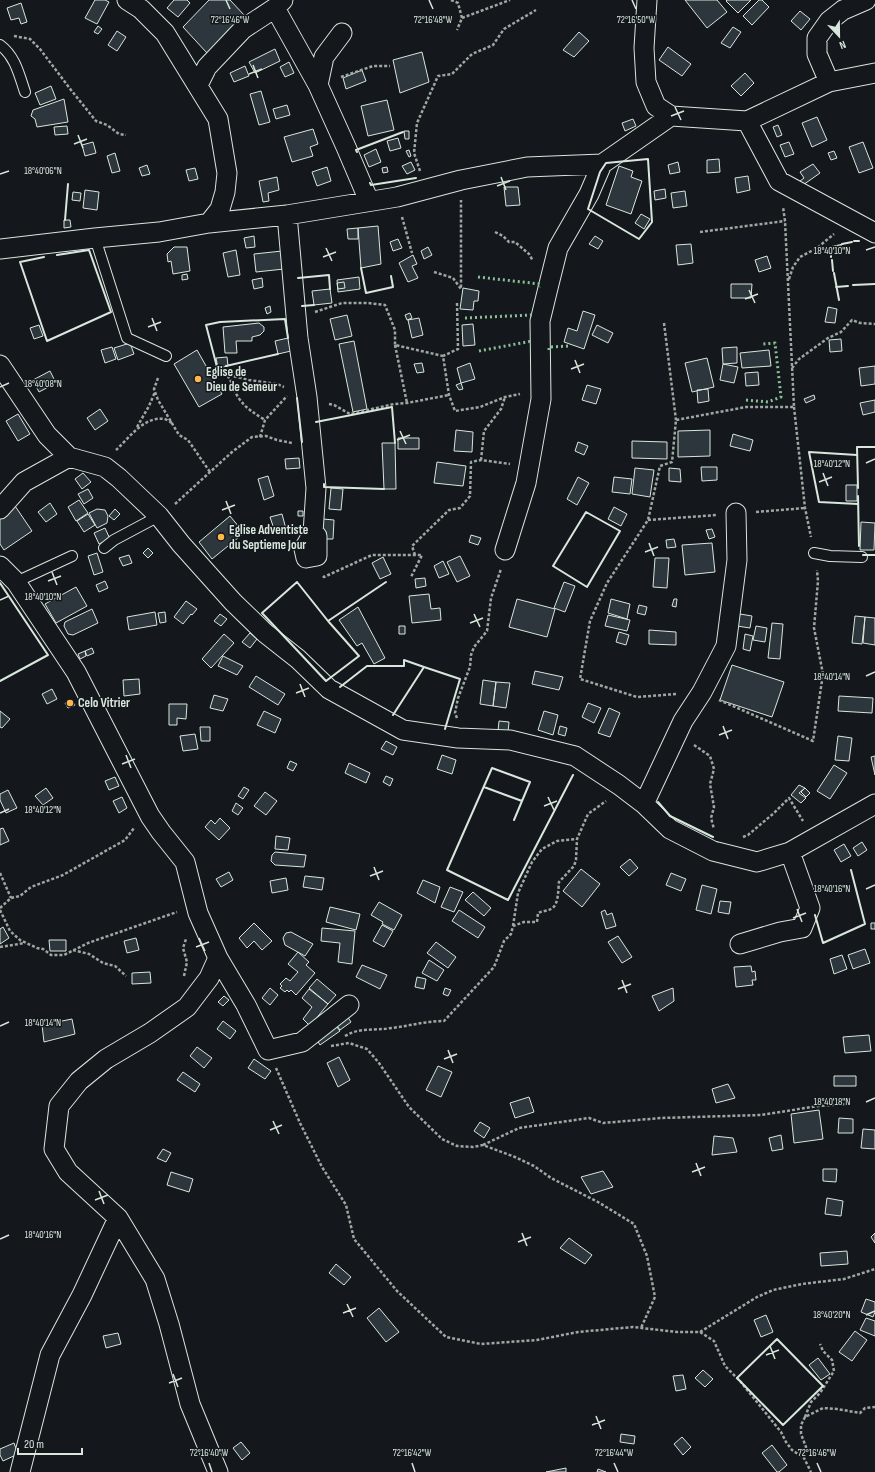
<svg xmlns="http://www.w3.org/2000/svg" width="875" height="1472" font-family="'Sofia Sans Condensed',sans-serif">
<rect width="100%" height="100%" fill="#14181c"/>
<path fill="#2c363c" stroke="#d8e6dc" d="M95,0H105L109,2L97,24L85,18Z
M174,0H187L190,3L178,17L167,8Z
M209,0H230L245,16L207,53L183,27Z
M685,0H717L727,12L707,28Z
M727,0H751L738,13L726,1Z
M759,0H762L769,7L752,25L743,16Z
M21,3L27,22L21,24L19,18L11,20L7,8Z
M800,11L810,19L801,30L791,21Z
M98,26L102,29L98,34L94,32Z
M733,27L741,32L730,48L721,43Z
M117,31L126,37L117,51L108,45Z
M579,32L589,41L574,57L563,50Z
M668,47L691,64L682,76L659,60Z
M275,49L280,61L255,73L249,62Z
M422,52L429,82L400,93L393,60Z
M289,62L294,73L285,77L280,67Z
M245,66L249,76L234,82L230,73Z
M362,70L366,81L346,89L343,78Z
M745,73L754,83L741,96L731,86Z
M51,86L56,99L40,105L35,93Z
M261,91L270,122L259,125L250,94Z
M64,99L68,122L37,127L35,119L31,116L33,110Z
M387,100L394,130L368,136L361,106Z
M287,105L290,115L276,119L273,109Z
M817,117L827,140L812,147L802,123Z
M633,119L636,126L625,131L622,123Z
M778,125L782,135L777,137L773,127Z
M67,126L68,134L55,135L54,127Z
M313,129L318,144L310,147L313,156L292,162L284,137Z
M404,131H409V139H405Z
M398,138L401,148L390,151L387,141Z
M93,142L96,153L85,156L82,145Z
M789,142L794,154L785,157L780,145Z
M863,142L873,168L859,173L849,147Z
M376,149L381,162L369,167L364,155Z
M409,150L411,156L409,157L406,151Z
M834,151L837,158L831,160L828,153Z
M115,153L120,171L112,173L107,156Z
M719,159L720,172L707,173V160Z
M411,162L415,170L407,174L402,166Z
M678,162L680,172L670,174L668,165Z
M813,164L820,173L803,185L800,181L804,178L800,172Z
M147,165L150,174L142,176L139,168Z
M619,166L633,171L631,177L642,181L631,214L606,205Z
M327,167L331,181L317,186L312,172Z
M387,167L388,172L383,173L382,168Z
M195,168L198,179L189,181L186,170Z
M748,176L750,190L737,193L735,178Z
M277,177L279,190L268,193L269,201L263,202L259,181Z
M504,187H518L520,205L506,206Z
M665,189L666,198L655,200L654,191Z
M85,190L99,192L97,210L83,208Z
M685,191L687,206L673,208L671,193Z
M73,192L81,193L80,201L72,200Z
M641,214L650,219L644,229L635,223Z
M64,220H70L71,227L64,228Z
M378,226L381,264L361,268L358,228Z
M358,228V239H348L347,229Z
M254,236L255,247L246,248L244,238Z
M595,236L603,241L598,249L589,244Z
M398,239L402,248L393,251L390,242Z
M691,244L693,263L678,265L676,245Z
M174,247H187L190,271L173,274L171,261L168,262L167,254Z
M428,247L432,255L424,259L421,251Z
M236,250L240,275L228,277L223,253Z
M282,251L284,269L256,272L254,254Z
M413,255L417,264L412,266L418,278L408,282L399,263Z
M767,256L771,268L759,272L755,260Z
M187,274L188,279L182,280V275Z
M359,277L360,289L338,292L337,280Z
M262,278L263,287L254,289L252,280Z
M344,282L345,288L338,289L337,283Z
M731,284H752L751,298H731Z
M463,288L479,291L478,301H474L473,310L460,309Z
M330,289L332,303L314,305L312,291Z
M270,306L271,312L267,314L265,308Z
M828,307L837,309L835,323L825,322Z
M583,311L595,315L584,349L564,342L568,328L577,331Z
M410,313L412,318L407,320L405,315Z
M347,315L352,336L335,340L330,319Z
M419,318L423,335L412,338L408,320Z
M259,323L264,327V331L260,335L252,337V341H236L237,353H225L223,327Z
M473,324L475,345L463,346L462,325Z
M39,325L43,336L34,339L30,328Z
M597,325L613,333L608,343L592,335Z
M288,338L291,351L278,354L275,341Z
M841,339L842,351L830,352L829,340Z
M354,341L367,409L353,412L339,344Z
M130,343L134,354L118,360L114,348Z
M112,347L116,359L105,363L101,350Z
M737,347V363L723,364L722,348Z
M197,350L222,394L199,407L174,364Z
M769,350L771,366L742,368L740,353Z
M227,357L228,366L218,368L216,358Z
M707,358L714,387L692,392L685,363Z
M422,363L424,372L417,373L414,364Z
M470,363L475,379L461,383L457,368Z
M723,364L738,367L734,383L720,380Z
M875,366V384L861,386L859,368Z
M50,371L56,383L39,392L33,380Z
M758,372L759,385L746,386L745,373Z
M461,383L463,389L459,390L456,385Z
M587,385L601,389L596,404L582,400Z
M708,389L709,401L698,403L697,390Z
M814,395L815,399L806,403L804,399Z
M875,400V412L863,415L860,403Z
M100,409L108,421L95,430L87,418Z
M18,414L30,434L18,441L6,421Z
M456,430L473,432L472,452L454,451Z
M710,430V456L678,457V431Z
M733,434L753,440L750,451L730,446Z
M398,438H419V449H398Z
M632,441L667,442V459L632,458Z
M578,442L588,446L584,455L575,451Z
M382,443H395L396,489H384Z
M299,458L300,468L286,469L285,459Z
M437,462L466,466L463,486L434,483Z
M701,467H717V480L702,481Z
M635,468L654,470L650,497L632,494Z
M669,468L680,469L681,482L669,481Z
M83,473L91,482L82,489L75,479Z
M268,476L274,496L264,500L258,479Z
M578,477L589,483L577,505L567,499Z
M614,477L632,479L630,494L612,492Z
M846,485H857V501H846Z
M331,488L343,489L341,510L329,509Z
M88,489L93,498L84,504L78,494Z
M79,500L88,513L76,521L68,507Z
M13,503L32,531L4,550L0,544V512Z
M50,503L57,514L46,522L38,512Z
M614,507L627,514L621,526L608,519Z
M97,509L105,510L108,516L107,523L97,528L89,513Z
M115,509L120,514L114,520L109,516Z
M298,511H303V516H298Z
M88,514L95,525L84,532L77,521Z
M282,514L286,529L275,532L270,517Z
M230,516L244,533L212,559L199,542Z
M323,519L334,520L333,539H322Z
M861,522L875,523L874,550H860Z
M105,528L110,539L99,544L94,533Z
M712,529L715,537L709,539L706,530Z
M471,535L481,538L478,545L469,542Z
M674,539L676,547L667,548L666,540Z
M712,543L715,572L685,575L682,545Z
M148,548L153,553L148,558L143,553Z
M97,553L103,572L94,575L88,556Z
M129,555L132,563L123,566L119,558Z
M460,556L470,576L457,582L447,562Z
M383,557L391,574L380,579L372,563Z
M655,558H669L667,588L653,587Z
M443,561L449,574L439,578L434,566Z
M425,578L426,586L416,588L415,579Z
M105,581L108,588L99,592L96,585Z
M564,582L575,586L565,612L554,608Z
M76,587L87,606L56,623L45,604Z
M429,594L431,609L440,608L441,620L412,623L409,596Z
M517,599L555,609L547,637L509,627Z
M611,599L630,604L627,619L608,613Z
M674,599H677L676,607L672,606Z
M186,601L197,609L192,615L191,614L183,624L174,617Z
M639,605L647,607L645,615L637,613Z
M358,607L385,658L374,664L362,643L357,646L339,620Z
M92,609L98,623L73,635L68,634L64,626L65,622Z
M155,612L157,625L129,630L127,617Z
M165,612L166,622L160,623L158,613Z
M220,614L227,619L221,626L214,621Z
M740,614L752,616L750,628L737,626Z
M608,615L630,620L627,631L605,626Z
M855,616L865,617L862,644L852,643Z
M865,617L875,618V645L863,643Z
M772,623L783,624L780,659L768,658Z
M399,626H405V634H399Z
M756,626L767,628L765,642L753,640Z
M649,630L676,632V645L649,644Z
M619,632L629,635L626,645L616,642Z
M250,633L257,639L250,648L242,642Z
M224,634L234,643L211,668L202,659Z
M745,634L753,636L750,651L743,649Z
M92,648L94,653L87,656L85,651Z
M85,651L86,656L80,659L78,654Z
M223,656L243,666L237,675L218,666Z
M732,665L784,682L772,717L720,700Z
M535,671L563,677L559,690L532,684Z
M256,676L285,694L278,705L249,687Z
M139,679L140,694L124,696L123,680Z
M483,680L496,682L493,706L480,704Z
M496,682L510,683L506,708L493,706Z
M52,689L57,699L47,704L42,694Z
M214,695L228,699L223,711L210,708Z
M839,696L873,698L872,713L838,711Z
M72,700L75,705L68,708L65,703Z
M588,703L601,708L594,723L582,717Z
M169,704H187L186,719L177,718V725H169Z
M609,708L620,713L610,737L598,733Z
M0,711L10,719L2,728L0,727Z
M264,711L281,719L275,733L257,725Z
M544,711L558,715L553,735L538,730Z
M499,721L509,722L508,732L498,731Z
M560,726L567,728L565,736L558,734Z
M200,727H210V741H201Z
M195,734L198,749L183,751L180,736Z
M838,736L852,738L849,761L835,760Z
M386,741L397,747L393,755L381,749Z
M442,755L456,760L452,774L437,769Z
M875,756V775L871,757Z
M290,761L297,764L293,771L287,768Z
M349,763L370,773L366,783L345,773Z
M834,765L847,773L830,799L817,791Z
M386,776L393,779L390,786L383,782Z
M115,777L119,786L109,790L105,781Z
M799,785L805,788L799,793L806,798L801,803L791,795Z
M244,787L249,790L243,799L238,796Z
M46,788L53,798L43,805L35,796Z
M805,788L810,793L806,797L801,792Z
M8,790L17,808L6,813L0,800V794Z
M265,792L277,801L266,815L254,806Z
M122,797L127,808L119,813L113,801Z
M236,803L243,808L238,815L232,811Z
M220,818L230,828L219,840L205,827L211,820L215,824Z
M3,828L9,841L0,845V829Z
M276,836L290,838L288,850L275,849Z
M862,842L867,850L858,856L853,848Z
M844,844L851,856L841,862L834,850Z
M275,852L306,855L304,867L275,865L271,861L272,855Z
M630,859L638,868L629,876L620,867Z
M581,869L600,884L582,907L563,891Z
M229,872L233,880L221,887L216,879Z
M671,873L686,879L681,891L666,885Z
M305,876L324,878L322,890L303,887Z
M286,878L288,890L272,893L270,881Z
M423,880L440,887L435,903L417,893Z
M702,885L717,889L711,914L696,910Z
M450,887L463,892L454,912L441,907Z
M473,892L491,908L484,916L465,900Z
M720,901L731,902L729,914L718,912Z
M379,902L402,915L394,930L382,924L383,922L371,915Z
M330,907L360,914L356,930L326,922Z
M459,910L485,927L478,938L452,921Z
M605,910L607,915L612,913L616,926L606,929L601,912Z
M254,923L272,941L262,950L254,941L247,948L239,938Z
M871,923H875V929H871Z
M382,925L393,931L384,947L373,941Z
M3,927L9,938L0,944V929Z
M322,928L355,931L352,964L338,962L340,943L321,941Z
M291,932L313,944L305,956L285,945L283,938L286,933Z
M618,936L632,957L622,963L608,942Z
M136,938L139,950L127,953L124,941Z
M49,940H66V951H50Z
M436,942L456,957L448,968L427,953Z
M865,949L870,963L853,969L848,955Z
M298,952L309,962L306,965L315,973L296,995L291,990L289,992L287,990L285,992L280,988L282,986L280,984L286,978L290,981L298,972L288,964Z
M842,955L847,969L834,974L830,959Z
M429,960L444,970L437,981L422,973Z
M362,965L387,975L380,989L356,977Z
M751,966L752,972L755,971L756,980H752L753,985L736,987L734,967Z
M150,972L151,983L132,984V973Z
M417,977L426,979L424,989L415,987Z
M317,979L336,995L328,1004L309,988Z
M270,988L278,995L270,1005L262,998Z
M445,988L451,990L448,996L443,994Z
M673,988L674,1001L659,1011L652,996Z
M309,989L328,1004L310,1026L303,1019L312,1007L302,998Z
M224,996L229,1000L223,1006L218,1002Z
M345,1013L351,1022L340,1030L334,1022Z
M72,1019L75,1034L44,1042L42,1025Z
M223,1021L236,1031L230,1039L217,1029Z
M333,1022L340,1031L320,1045L314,1035Z
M869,1035L871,1051L845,1053L843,1037Z
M197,1047L212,1058L204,1068L190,1056Z
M339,1057L350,1080L338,1087L327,1063Z
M254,1059L271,1071L265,1079L248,1068Z
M438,1066L452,1072L441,1097L426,1090Z
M183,1072L200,1084L195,1092L177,1080Z
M834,1076H856V1086H834Z
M728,1084L735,1098L716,1103L712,1089Z
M529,1097L534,1112L515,1118L510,1103Z
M819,1110L823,1139L794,1143L791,1114Z
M839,1118L853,1119V1133H838Z
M480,1122L490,1128L484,1138L474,1131Z
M863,1129L875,1130V1149L861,1148Z
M781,1135L783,1149L772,1151L769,1138Z
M714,1136L733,1138L737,1152L712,1155Z
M163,1149L171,1153L166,1162L157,1158Z
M823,1169H837L836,1182L823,1181Z
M603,1171L613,1187L591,1194L581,1177Z
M171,1172L193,1179L189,1192L167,1185Z
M827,1198L843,1201L841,1216L825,1214Z
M875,1233V1243L871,1237Z
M569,1238L592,1255L585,1264L560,1248Z
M847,1251L848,1264L821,1266L820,1253Z
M336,1264L351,1277L344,1285L329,1273Z
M866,1299L875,1302V1312L873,1317L861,1312Z
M379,1308L399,1332L386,1342L367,1318Z
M766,1315L773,1332L761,1337L754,1320Z
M866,1318L875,1321V1336L860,1330Z
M855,1331L867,1340L852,1361L839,1352Z
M118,1333L121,1344L106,1348L103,1336Z
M818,1358L830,1374L821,1380L809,1365Z
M703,1370L713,1379L705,1387L695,1378Z
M683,1375L686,1389L676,1391L673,1376Z
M621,1434L635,1436L634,1444L620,1442Z
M682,1437L691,1447L683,1455L674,1444Z
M241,1442L250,1453L242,1460L233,1448Z
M14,1443L18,1454L3,1461L0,1455V1449Z
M772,1445L787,1465L779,1472H777L762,1453Z
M566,1468V1472H546Z
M598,1469L606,1472H597Z"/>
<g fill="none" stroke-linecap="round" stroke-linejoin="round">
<g stroke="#d8e6dc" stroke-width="12">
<path id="lane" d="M0,45C15,56 19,74 25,92
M95,238L127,338L166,356
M104,548L114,540L159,516
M814,553L830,556L862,557
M16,582L72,556"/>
</g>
<g stroke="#d8e6dc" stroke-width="21">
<path id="street" d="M127,0L141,9L165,33L218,119L227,173L225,192L220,209L209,223
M647,0L644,48L646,82L656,106L671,116
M275,8L318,85
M342,33L324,57L318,85L346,147L369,201
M829,82L817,54V38L829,21L843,10L866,0
M198,85L207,67L243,29L275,8L283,0
M747,121L779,181L875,233
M287,215L298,338L307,397L316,488L313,533L304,549L306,558L317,556V536
M0,249L95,238L159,232L209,223L287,215L397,197L461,180L527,167L602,164L671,116L747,121L829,82L875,73
M0,365L47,435L69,457L105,467L119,478L159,516L181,544L233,602L265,633L298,659L329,689L403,730L458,738L510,740L575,756L619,785L644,804L670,829L713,851L757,862L790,852L875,804
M0,509L24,482L69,457
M505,550L526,483L541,399L540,321L549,284L558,248L589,194L602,164
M0,566L16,582L76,672L150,816L161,832L185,862L198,913L218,958L246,1005L268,1050L302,1042L349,1005
M644,804L683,721L702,692L726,646L737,560L736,513
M740,944L780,932L802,928L810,908L790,852
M218,958L209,978L187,1007L150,1033L106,1059L79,1081L59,1106L54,1149L68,1172L118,1218L155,1279L169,1324L190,1404L218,1472
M20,1472L50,1355L82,1295L118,1218"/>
</g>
<path stroke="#9da8a2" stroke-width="2.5" stroke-dasharray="3 2" stroke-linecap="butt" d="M451,0L458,3L462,18L457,30
M462,18L510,0
M14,36L30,39L40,49L71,90L96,121L107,125L119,134L126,135
M341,77L373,66H390
M420,171L414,153L417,123L438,76L452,74L472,54L493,45L504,29L536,10
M402,217L412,253
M495,232L503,236L509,242H515L529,254L533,261
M700,232L785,221
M434,272L453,278L461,289V200
M789,279L793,267L800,257L817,248L834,234
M457,303L458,349L443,356L449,395L455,411L480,407L505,397L520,394
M315,312L342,303H368L385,305L395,330V345L443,356
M664,323L676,420
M395,345L407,403
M792,368L799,359L828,338L841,332L852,320L860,323L875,324
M229,375L249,380L277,384L284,387
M215,376L224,372C232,379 233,389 238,397C245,408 254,413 265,420
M158,378L154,389L158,400L179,435L188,440L210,472
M329,404L334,405L350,414L394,404L407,403L449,395
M794,407L805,508L811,537
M137,427L149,406L155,392
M260,437L265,420L287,396
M116,450C129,438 144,416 164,419C166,419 170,422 172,423
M481,460L484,431L501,409L505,397
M175,504L232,452L252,437L266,436L277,440L292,443
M756,512L805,508
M648,520L717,515
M415,555L412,546L449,510L460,508L470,496L471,462L481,460L510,464
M323,576L324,577L372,555H422L411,577
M676,694L637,697L580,679L590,621L607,583L648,520L660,466L672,462L676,420L746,407H794L785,221L783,207
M719,700L813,741L823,674L814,628L818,581L817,570
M457,718L455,713L458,698L470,667L471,655L474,647L487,631L491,598L501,569
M694,745L710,756L714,769L710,784L714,807L711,818L714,829
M743,837L748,835L774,813L789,798L803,821
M0,873L11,898
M0,908L11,898L20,896L31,887L63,875L125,840L134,828
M0,910L10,931L20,940L37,948L43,949L51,955H64L88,943L177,912
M513,926L518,893L532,862L542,849L557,841L577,839
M0,947L25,943
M73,950L89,954L103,963L115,966L126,976
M184,976L187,962L183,948L186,939
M345,1036C360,1027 374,1031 391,1028C409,1026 426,1021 444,1021L494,967L504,941L511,934L513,926L524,922H537L538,913C542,911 547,911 551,909C559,905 558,890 559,882L574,866L576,860L577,839L588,814L606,801
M331,1046L349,1043L367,1049L379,1063L409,1107L442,1139L457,1146L473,1147L483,1145L515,1157L534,1166L551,1178L598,1202L634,1224L647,1256L655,1297L641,1328
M276,1068L300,1123L322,1167L346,1205L354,1239L397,1291L446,1337L481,1344L537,1340L578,1332L633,1327L677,1332H700L714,1341L725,1366L740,1381L781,1432L786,1442L792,1450L804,1458L811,1472
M483,1145L519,1128L589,1118L603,1123L661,1118L761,1115L818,1106L846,1104
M700,1332L757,1297L773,1290L802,1284L844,1279L875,1269
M805,1417L811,1402L820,1393L834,1371L832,1360L823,1351L820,1344
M804,1458L806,1447L801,1434V1425L805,1417L823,1408L837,1409L860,1413L865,1408L875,1407"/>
<use href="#lane" stroke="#14181c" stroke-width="10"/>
<use href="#street" stroke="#14181c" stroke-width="19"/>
<path stroke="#8ac095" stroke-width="3" stroke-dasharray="2 3" stroke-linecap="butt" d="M478,277L540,284L539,287
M465,318L532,315
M549,350V347L569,346
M479,351L532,341
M746,400L768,402L781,397L775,343L763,344"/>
<path stroke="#d8e6dc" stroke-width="2" d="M357,152L356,150L403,132
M648,159L652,222L639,239L588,209L600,172L606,163Z
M370,183L371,185L416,178
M65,220L68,184
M854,241H859
M842,244L852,242
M44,257L20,262L47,341L111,312L89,250L57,255
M831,257V250L832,247L841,245
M832,260L833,271
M361,268L366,293L393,287L391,276
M834,273L839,300
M298,278L329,275L330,289
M853,285L875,284
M836,287L848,286
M302,306L314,305
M226,366L278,354
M217,367L206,325L220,322L285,319L288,338
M297,398L302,442
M316,422L392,407L395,443
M857,455L809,452L819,502L858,504
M324,484V487L384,489
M858,488L857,447H875
M858,496L859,546
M586,512L620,531L587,587L553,566Z
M863,555H875
M297,582L328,621L359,656L326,681L262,613Z
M0,583L48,655L0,681
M328,621L386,582
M340,687L367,666H404V660L424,667
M393,715L424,667L460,679L445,729
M484,787L522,801
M658,802L670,816L713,837
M514,820L530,782L492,768L447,870L508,900L573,775
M815,915L823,943L865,924L851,870
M777,1339L823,1386L783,1425L737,1378Z"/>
</g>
<path fill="none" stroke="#d8e6dc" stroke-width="1.5" d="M226,0L230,9M429,0L433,9M632,0L636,9M253,65L258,78M249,74L262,69M675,107L681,120M671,116L684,111M78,135L83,148M74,144L87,139M0,174L9,171M501,177L506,190M497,186L510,181M326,248L332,261M866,250L875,247M323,257L336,252M749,290L755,303M745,299L758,294M152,318L157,331M148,327L161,322M575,360L580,373M571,369L584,364M0,387L9,383M400,431L406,444M397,440L410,435M866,463L875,459M823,473L828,486M819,482L832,477M226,501L231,514M222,510L235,505M649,543L654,556M645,552L658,547M52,572L57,585M48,581L61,576M0,600L9,596M474,614L480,627M470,623L483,618M866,676L875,672M300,684L305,697M296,693L309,688M723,726L728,739M719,735L732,730M126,755L131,768M122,764L135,759M548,797L554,810M544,806L557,801M0,813L9,809M374,867L379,880M370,876L383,871M866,889L875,885M797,909L802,922M793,918L806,913M199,938L205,951M196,947L209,942M622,980L627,993M618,989L631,984M0,1026L9,1022M448,1050L453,1063M444,1059L457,1054M866,1102L875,1098M273,1121L279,1134M270,1130L282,1125M696,1163L701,1176M692,1172L705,1167M99,1191L104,1204M95,1200L108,1195M522,1233L527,1246M0,1239L9,1235M518,1242L531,1237M347,1304L353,1317M343,1313L356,1308M866,1315L875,1311M770,1346L775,1359M766,1355L779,1350M173,1374L178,1387M169,1383L182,1378M596,1416L601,1429M592,1425L605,1420M209,1463L212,1472M412,1463L415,1472M614,1463L618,1472M817,1463L821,1472"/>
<g fill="#ffb74d" stroke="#14181c" stroke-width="1.5">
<circle cx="198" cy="379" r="4"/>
<circle cx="221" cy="537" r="4"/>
<circle cx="70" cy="703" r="4"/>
</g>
<g text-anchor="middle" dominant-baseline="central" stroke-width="3" stroke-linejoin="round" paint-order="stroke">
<g font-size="13" font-weight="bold" fill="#d8e6dc" stroke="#14181c" text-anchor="start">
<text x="206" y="372">Eglise de<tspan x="206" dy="15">Dieu de Semeur</tspan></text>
<text x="229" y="530">Eglise Adventiste<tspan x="229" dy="15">du Septieme Jour</tspan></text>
<text x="78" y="703">Celo Vitrier</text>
</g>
</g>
<g font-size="10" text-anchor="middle" fill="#d8e6dc" stroke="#14181c" stroke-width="3" stroke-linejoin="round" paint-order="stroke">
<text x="230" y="23">72°16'46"W</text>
<text x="433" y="23">72°16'48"W</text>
<text x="636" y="23">72°16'50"W</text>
<text x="43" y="174">18°40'06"N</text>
<text x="832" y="254">18°40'10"N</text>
<text x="43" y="387">18°40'08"N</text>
<text x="832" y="467">18°40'12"N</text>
<text x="43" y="600">18°40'10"N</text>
<text x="832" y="680">18°40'14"N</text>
<text x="43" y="813">18°40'12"N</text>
<text x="832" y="892">18°40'16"N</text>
<text x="43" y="1026">18°40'14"N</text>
<text x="832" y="1105">18°40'18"N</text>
<text x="43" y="1238">18°40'16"N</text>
<text x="832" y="1318">18°40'20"N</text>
<text x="209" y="1456">72°16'40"W</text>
<text x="412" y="1456">72°16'42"W</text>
<text x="614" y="1456">72°16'44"W</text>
<text x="817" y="1456">72°16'46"W</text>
</g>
<g transform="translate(839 36) rotate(158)" stroke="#14181c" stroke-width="3" paint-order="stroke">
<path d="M0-3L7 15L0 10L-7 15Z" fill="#d8e6dc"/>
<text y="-6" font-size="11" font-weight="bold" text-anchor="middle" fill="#d8e6dc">N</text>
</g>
<path d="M18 1448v6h64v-6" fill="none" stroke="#d8e6dc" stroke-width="2"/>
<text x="24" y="1448" font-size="12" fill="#d8e6dc" stroke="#14181c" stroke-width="3" paint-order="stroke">20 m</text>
</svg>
